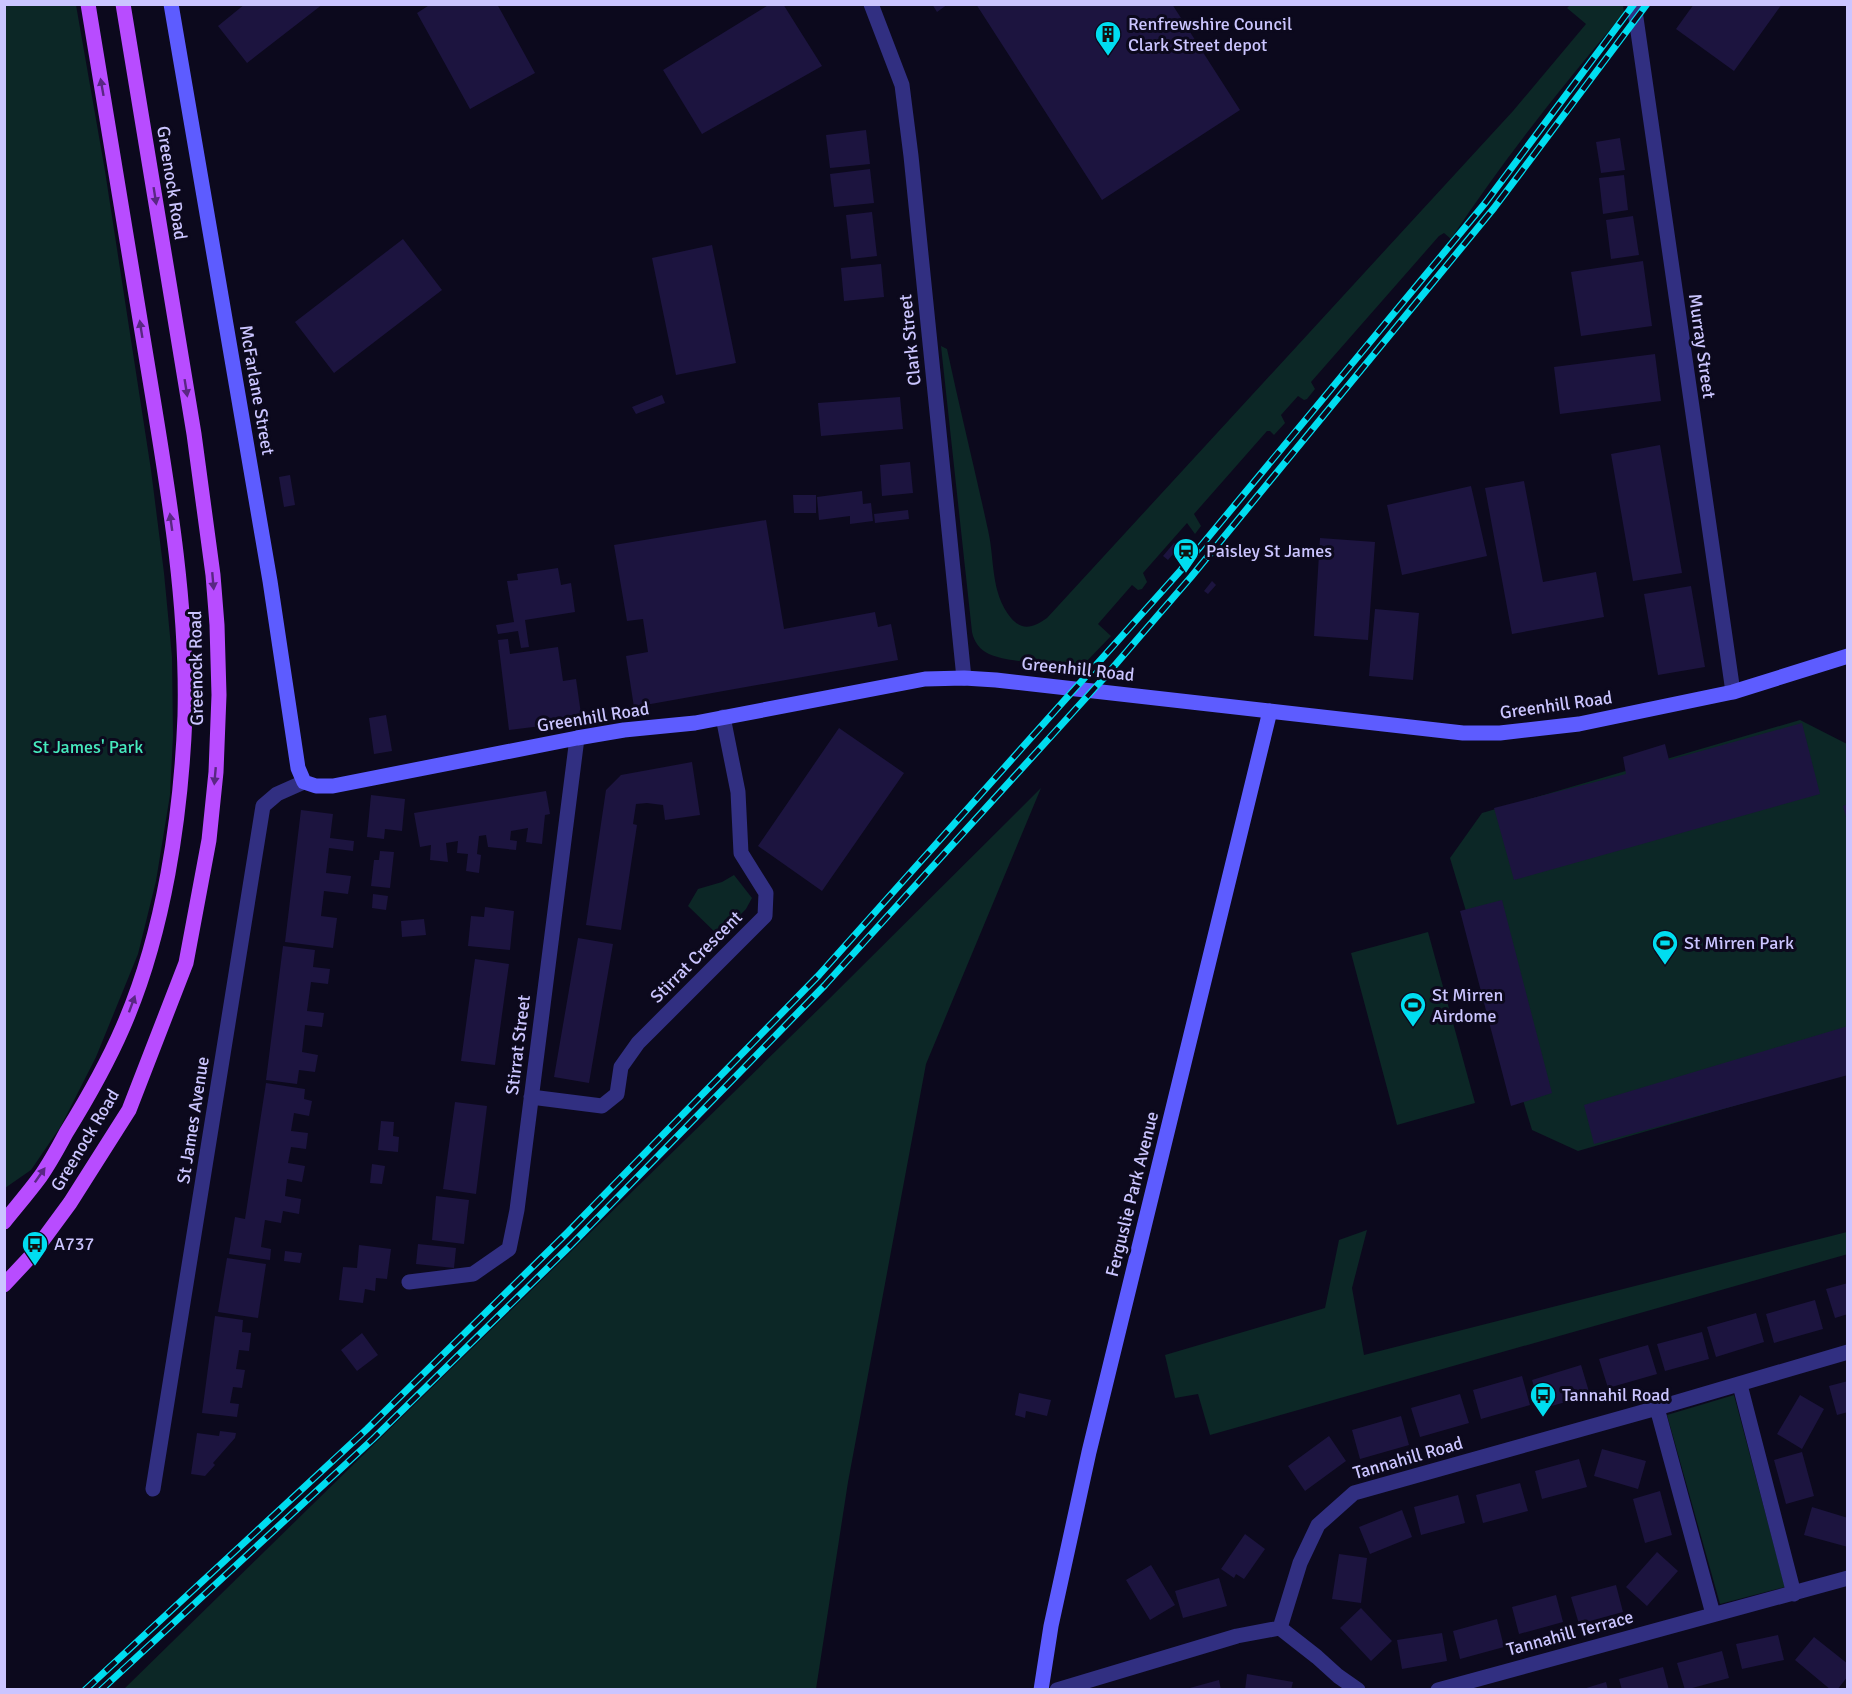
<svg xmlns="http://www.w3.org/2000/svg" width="1852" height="1694" font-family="Signika,sans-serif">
<rect width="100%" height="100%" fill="#0c091d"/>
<path fill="#0c2726" d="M5,4L76,5L105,171L151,470L164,573L172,657L173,736L170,795L156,881L138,954L96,1057L61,1126L31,1170L5,1188Z
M1570,5H1623L1624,13C1563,85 1503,160 1451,239L1444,233L1439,236L1311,382L1315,389L1307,399L1304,400L1298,396L1281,415L1285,423L1274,435L1270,431H1267L1194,514L1201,526L1195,534L1187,523L1143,573L1147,582L1142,589L1138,590L1132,585L1098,624L1111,636L1085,663C1060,664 1012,664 989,654C980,650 974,642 972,632L941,346L947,349C960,410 975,470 988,530C995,560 990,592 1011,618C1023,632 1034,627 1047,618L1513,111L1586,24L1567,8Z
M1800,720L1847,744V1073L1578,1151L1532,1130L1450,858L1482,813Z
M1041,788L926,1064L848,1482L816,1689H124L828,1000Z
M734,875L752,898L746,909L719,936L688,906L698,889L722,882Z
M1428,932L1475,1103L1397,1125L1351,953Z
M1367,1230L1352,1288L1364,1355L1847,1232L1848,1254L1210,1435L1198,1394L1175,1398L1165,1355L1325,1308L1339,1240Z
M1734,1395L1785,1587L1720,1604L1667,1415Z"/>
<path fill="#1c143f" d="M245,4H323L247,63L218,26Z
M431,4H497L535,73L470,109L417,13Z
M770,4H783L822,66L702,134L663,70Z
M932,4H948L937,12Z
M976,4H1172L1240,110L1102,200Z
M1694,4H1782L1734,71L1676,29Z
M866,130L870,164L830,168L826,135Z
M1620,138L1625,170L1601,173L1596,142Z
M870,169L874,203L834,207L830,174Z
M1624,175L1628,210L1603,214L1599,178Z
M872,212L877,256L851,259L846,215Z
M1633,216L1639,255L1611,259L1606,220Z
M403,239L442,290L334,373L295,322Z
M712,245L736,363L676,375L652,258Z
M1643,261L1652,326L1581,336L1571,272Z
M881,264L884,297L844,301L841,268Z
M1655,354L1661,401L1560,414L1554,367Z
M662,395L665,403L636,414L632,407Z
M900,397L903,429L821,436L818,403Z
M1660,445L1682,573L1633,581L1611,454Z
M910,462L913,493L882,496L880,465Z
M290,475L295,505L284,507L279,477Z
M1524,481L1543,582L1596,572L1604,617L1512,634L1485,488Z
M1471,486L1487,556L1402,575L1387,505Z
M862,491L863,504L871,503L873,521L850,524V516L819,520L817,497Z
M793,495H816V513H794Z
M908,510L909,519L875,523L874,514Z
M766,520L784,629L875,612L878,627L891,624L898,660L634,707L626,656L648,652L643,619L627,621L614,545Z
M1320,538L1375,542L1368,640L1314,636Z
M1174,543L1179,547L1168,560L1163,556Z
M558,568L561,585L571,583L575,612L525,620L529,647L521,648L518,631L498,634L496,625L514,622L507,581L518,580L517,574Z
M1212,581L1216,585L1208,594L1204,591Z
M1691,586L1705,667L1658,675L1644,594Z
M1375,609L1419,613L1413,680L1369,676Z
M508,639L510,654L558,647L563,681L576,679L582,721L509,730L498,640Z
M386,715L392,751L374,754L369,718Z
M1802,723L1820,794L1514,880L1494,808L1626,774L1623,757L1665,744L1669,760Z
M839,728L904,773L822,891L758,846Z
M692,762L700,815L665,820L663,805L647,803L636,804L633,824L637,825L621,930L586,925L606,790L621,775Z
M546,791L550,814L545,815L542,844L526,842L528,828L511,831L510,840L517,841L516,850L488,847L486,835L479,836L477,854L481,855L479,873L466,871L468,854L457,853L458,841L446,843L448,862L430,860L431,845L420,847L414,813Z
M371,795L405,799L402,831L385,829L384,839L367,837Z
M1848,804V820H1847L1843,806Z
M301,810L333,814L330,838L354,841L353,851L329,848L326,873L351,876L348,894L324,891L321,916L337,918L333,948L285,942Z
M380,851L394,852L390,888L371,886L374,860H379Z
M373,894L388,896L386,910L372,908Z
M1502,900L1552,1093L1511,1106L1460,911Z
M485,907L514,911L510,950L468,946L471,916L484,917Z
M424,919L426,935L402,937L401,921Z
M578,938L613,944L589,1083L554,1077Z
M283,946L315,950L313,967L330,969L328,984L311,982L307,1011L324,1013L322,1027L305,1025L302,1052L318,1055L315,1072L299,1070L297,1084L266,1080Z
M475,959L509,964L495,1065L461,1061Z
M1848,1026V1075L1594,1144L1584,1105Z
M266,1083L305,1089L304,1099L312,1101L309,1116L294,1113L291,1131L308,1133L306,1149L291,1147L288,1163L305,1166L302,1182L287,1179L285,1196L301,1199L299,1214L283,1211L281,1223L265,1220L261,1247L271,1249L270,1260L229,1254L235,1217L245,1219Z
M455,1102L487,1106L476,1194L443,1189Z
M381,1121L394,1122L393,1136L399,1137L398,1152L378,1150Z
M372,1164L385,1166L382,1184L370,1183Z
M436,1196L469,1200L464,1244L432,1240Z
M418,1244L456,1248L454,1268L416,1264Z
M359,1245L391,1249L387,1279L376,1278L375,1291L365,1289L363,1303L339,1300L343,1267L357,1268Z
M285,1251L302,1253L300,1263L284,1261Z
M227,1258L266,1264L258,1318L218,1312Z
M1848,1283V1314L1835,1318L1826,1289Z
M1815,1300L1823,1329L1774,1343L1766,1314Z
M1756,1313L1764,1342L1716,1357L1707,1327Z
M215,1316L243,1320L242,1332L251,1333L249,1351L239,1350L236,1369L245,1370L242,1388L233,1387L230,1403L239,1404L237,1417L202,1413Z
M1702,1332L1709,1359L1665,1371L1657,1344Z
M362,1333L378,1355L357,1371L341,1350Z
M1648,1345L1657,1374L1608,1388L1599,1359Z
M1581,1365L1590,1395L1541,1409L1532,1380Z
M1522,1376L1530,1405L1481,1419L1473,1390Z
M1848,1381V1412L1837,1415L1829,1386Z
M1019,1393L1051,1400L1047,1416L1026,1411L1025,1418L1015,1415Z
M1460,1394L1469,1423L1420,1437L1411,1408Z
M1800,1395L1824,1409L1802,1449L1777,1434Z
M1401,1416L1409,1445L1360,1459L1352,1430Z
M220,1431L236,1433L235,1438L213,1463L215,1465L205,1476L191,1474L197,1433L219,1436Z
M1329,1436L1346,1461L1305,1491L1288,1466Z
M1602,1449L1646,1461L1638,1489L1594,1476Z
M1802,1452L1814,1496L1786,1504L1774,1460Z
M1579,1459L1587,1487L1542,1499L1535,1471Z
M1520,1483L1528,1511L1483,1523L1476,1495Z
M1660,1491L1672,1535L1645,1543L1633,1499Z
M1458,1495L1465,1523L1421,1535L1414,1507Z
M1812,1507L1848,1518V1547L1804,1535Z
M1402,1510L1412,1537L1370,1554L1359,1527Z
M1245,1534L1265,1549L1244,1579L1236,1574L1234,1578L1221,1569Z
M1657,1552L1678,1571L1647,1606L1626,1587Z
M1339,1554L1367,1558L1361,1603L1332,1599Z
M1151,1565L1175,1605L1150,1620L1126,1580Z
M1219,1578L1227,1606L1183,1618L1175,1591Z
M1616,1585L1623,1612L1579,1624L1571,1597Z
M1556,1595L1563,1622L1519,1634L1512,1607Z
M1361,1608L1392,1641L1371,1661L1340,1628Z
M1497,1619L1504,1647L1460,1659L1453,1631Z
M1442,1633L1447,1661L1402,1669L1397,1640Z
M1778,1635L1784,1660L1742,1669L1736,1644Z
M1814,1637L1848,1664V1676L1837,1690H1831L1795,1660Z
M1722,1651L1729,1678L1685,1690L1677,1663Z
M1663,1667L1669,1690H1622L1619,1679Z
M1247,1674L1293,1682L1291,1690H1245Z
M1219,1680L1221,1690H1186V1689Z
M1606,1682L1608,1690H1583V1689Z"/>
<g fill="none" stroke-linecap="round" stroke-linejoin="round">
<path stroke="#312f81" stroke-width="15" d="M871,4L902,85L911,156L964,678
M1634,4L1733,692
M531,1097L602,1106L617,1094L621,1067L638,1043L765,916L766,893L741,853L738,792L723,717
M409,1282L473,1274L509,1249L517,1210L577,738
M1740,1385L1794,1594
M1657,1408L1713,1614
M153,1489L263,806L277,794L304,782
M1280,1628L1300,1563L1318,1525L1354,1493L1657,1408L1848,1352
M1280,1628L1317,1657L1338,1676L1358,1690
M1057,1690L1237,1636L1280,1628
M1438,1690L1848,1578"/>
<path stroke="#5d5cff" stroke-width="15" d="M171,4L270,581L298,768L304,782L316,786H333L577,738L624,730L695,723L925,679L964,678L996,680L1463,733H1500L1579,724L1733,692L1848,656
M1041,1690L1051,1626L1089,1452L1270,711"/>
<path stroke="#b84cff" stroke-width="15" d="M4,1222C16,1207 29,1192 40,1177C50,1163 58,1148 66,1133C87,1099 107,1064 123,1027C164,933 181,817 185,716C188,598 166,478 147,362C128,243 108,124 88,4
M4,1285L31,1256L70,1203L129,1110L186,963L209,840L216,772L219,695L217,625L213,575L194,434L123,4"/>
<g stroke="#00ddf0" stroke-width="7">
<path id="rail" d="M85,1690L367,1429L567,1233L819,975L1181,570L1486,202L1634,4
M101,1690L373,1439L573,1243L825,985L1103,679L1191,577L1494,208L1647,4"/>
</g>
<use href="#rail" stroke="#0c091d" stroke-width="4.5" stroke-dasharray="14" stroke-linecap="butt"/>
</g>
<defs><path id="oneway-solid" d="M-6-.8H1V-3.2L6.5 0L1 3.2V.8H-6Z" transform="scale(1.5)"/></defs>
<g fill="#592783">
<use href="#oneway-solid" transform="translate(102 87) rotate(-100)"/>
<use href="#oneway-solid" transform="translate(155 196) rotate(81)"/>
<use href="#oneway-solid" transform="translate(141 329) rotate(-99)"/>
<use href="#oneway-solid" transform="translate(186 388) rotate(81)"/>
<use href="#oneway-solid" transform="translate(171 522) rotate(-98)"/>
<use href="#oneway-solid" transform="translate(213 581) rotate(85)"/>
<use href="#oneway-solid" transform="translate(215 776) rotate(95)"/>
<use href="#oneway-solid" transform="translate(132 1004) rotate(-70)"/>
<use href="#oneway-solid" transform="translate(40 1175) rotate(-55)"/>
</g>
<defs>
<g id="building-pin" transform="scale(1.35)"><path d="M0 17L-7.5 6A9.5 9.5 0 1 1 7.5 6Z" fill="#00ddf0" stroke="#0c091d"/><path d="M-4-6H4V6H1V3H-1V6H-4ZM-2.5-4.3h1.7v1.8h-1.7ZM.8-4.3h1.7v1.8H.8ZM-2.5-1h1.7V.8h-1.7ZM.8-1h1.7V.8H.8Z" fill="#111"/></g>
<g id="station-pin" transform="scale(1.35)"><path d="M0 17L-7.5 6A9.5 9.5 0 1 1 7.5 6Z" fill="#00ddf0" stroke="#0c091d"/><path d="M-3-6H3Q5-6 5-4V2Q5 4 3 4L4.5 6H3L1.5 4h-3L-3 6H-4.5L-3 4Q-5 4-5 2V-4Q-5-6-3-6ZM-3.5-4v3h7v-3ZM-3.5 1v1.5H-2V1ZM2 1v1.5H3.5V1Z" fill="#111"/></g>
<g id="stadium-pin" transform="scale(1.35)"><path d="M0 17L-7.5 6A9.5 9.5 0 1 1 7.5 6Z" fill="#00ddf0" stroke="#0c091d"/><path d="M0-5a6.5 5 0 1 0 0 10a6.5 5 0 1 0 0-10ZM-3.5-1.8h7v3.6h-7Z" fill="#111"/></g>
<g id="bus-pin" transform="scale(1.35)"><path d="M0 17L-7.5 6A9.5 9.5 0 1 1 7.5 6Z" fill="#00ddf0" stroke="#0c091d"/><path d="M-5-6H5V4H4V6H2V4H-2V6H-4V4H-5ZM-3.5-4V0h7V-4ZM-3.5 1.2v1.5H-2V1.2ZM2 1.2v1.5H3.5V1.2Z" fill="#111"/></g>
</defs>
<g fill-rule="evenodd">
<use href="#building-pin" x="1108" y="34"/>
<use href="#station-pin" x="1186" y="551"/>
<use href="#stadium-pin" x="1665" y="943"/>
<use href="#stadium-pin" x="1413" y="1005"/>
<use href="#bus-pin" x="35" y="1244"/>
<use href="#bus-pin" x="1543" y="1395"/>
</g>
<g text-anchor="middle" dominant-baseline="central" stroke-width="6" stroke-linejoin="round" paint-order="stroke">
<g font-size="18" fill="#cbc5ff" stroke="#0c091d" text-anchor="start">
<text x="1128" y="24">Renfrewshire Council<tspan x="1128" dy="21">Clark Street depot</tspan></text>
<text x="1206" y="551">Paisley St James</text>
<text x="1684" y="943">St Mirren Park</text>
<text x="1432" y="995">St Mirren<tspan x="1432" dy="21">Airdome</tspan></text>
<text x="54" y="1244">A737</text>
<text x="1562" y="1395">Tannahil Road</text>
</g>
<g font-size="18" fill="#cbc5ff" stroke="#0c091d">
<text transform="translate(172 183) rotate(81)">Greenock Road</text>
<text transform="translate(910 340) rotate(-96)">Clark Street</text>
<text transform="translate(1702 346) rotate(82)">Murray Street</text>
<text transform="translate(257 390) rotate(80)">McFarlane Street</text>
<text transform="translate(196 668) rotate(-91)">Greenock Road</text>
<text transform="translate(1078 669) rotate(6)">Greenhill Road</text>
<text transform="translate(1556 705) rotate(-8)">Greenhill Road</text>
<text transform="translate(593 717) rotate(-9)">Greenhill Road</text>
<text transform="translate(696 957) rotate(-45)">Stirrat Crescent</text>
<text transform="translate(518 1045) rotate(-83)">Stirrat Street</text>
<text transform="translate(193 1120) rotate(-81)">St James Avenue</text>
<text transform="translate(85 1140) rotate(-59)">Greenock Road</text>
<text transform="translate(1132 1194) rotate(-76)">Ferguslie Park Avenue</text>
<text transform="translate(1408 1458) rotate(-16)">Tannahill Road</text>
<text transform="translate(1570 1633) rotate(-15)">Tannahill Terrace</text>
</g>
<g font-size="18" fill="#46eabd" stroke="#0c091d">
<text x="88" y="747">St James' Park</text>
</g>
</g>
<rect width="1852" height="1694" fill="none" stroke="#cbc5ff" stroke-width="12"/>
</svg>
